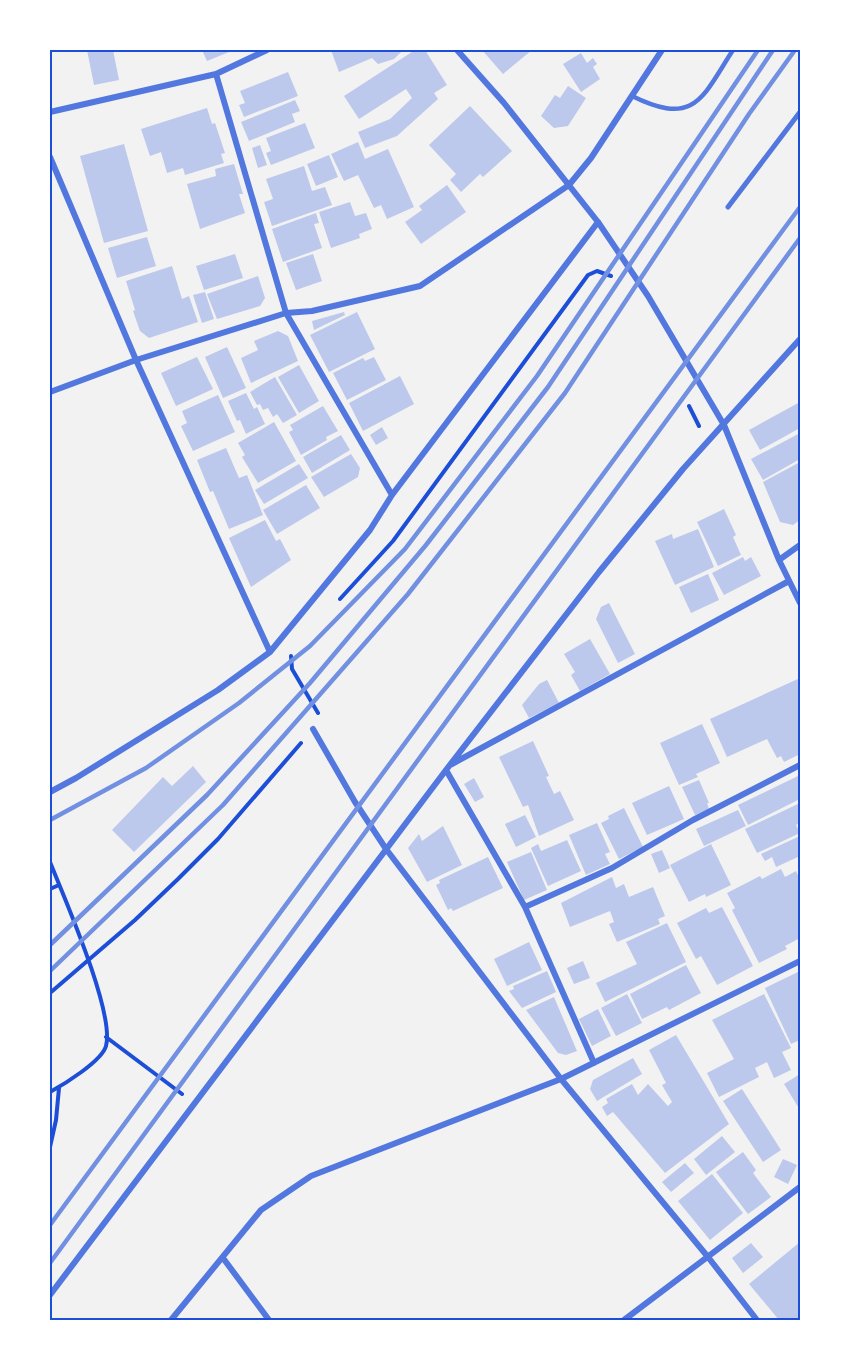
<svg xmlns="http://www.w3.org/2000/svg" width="850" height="1370" font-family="'DejaVu Sans',sans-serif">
<rect width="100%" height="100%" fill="#f2f2f2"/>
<path fill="#bdc9ec" d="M87,50H113L119,80L94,85Z
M202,50H234L207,61Z
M331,50H403L394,59L378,64L372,58L339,72Z
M415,50H425L447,85L434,93L438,99L397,136L365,148L358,132L390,119L412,98L406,89L359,119L344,96Z
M482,50H532L503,74Z
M581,53L587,63L593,58L597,64L593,67L600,79L581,92L563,64Z
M288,72L298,96L244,117L239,105L245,103L240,91Z
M568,86L586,98L568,126L554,128L541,116L555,95L560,98Z
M295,100L300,111L292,114L295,122L249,141L241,122Z
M470,106L512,151L483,177L480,174L461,192L450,180L456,174L429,145Z
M207,108L212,124L215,123L225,153L221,154L224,163L185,175L183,168L167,173L161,152L150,156L141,129Z
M305,123L315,148L271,165L266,153L271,151L266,138Z
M358,142L365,159L388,149L414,207L387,219L381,205L374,208L358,175L344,181L331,154Z
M124,144L148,231L104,243L80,156Z
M260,145L267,165L258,168L252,148Z
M329,155L338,177L316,186L307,164Z
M234,164L243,194H239L245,213L200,229L187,184L216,176L215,169Z
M304,166L312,191L325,187L332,205L272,226L264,202L273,199L266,179Z
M447,185L466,212L421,244L405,222L422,210L419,206Z
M350,202L355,216L366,213L372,229L359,234L360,238L331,248L319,212Z
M316,213L319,223L314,224L322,248L283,262L272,229Z
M147,237L156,266L117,278L108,248Z
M235,254L243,278L204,290L196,266Z
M313,254L322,281L296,290L286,263Z
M172,266L182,299L189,296L198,322L149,338L140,331L133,311L135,310L126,281Z
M258,276L265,298L260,306L217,319L207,294Z
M205,292L214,319L202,323L193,295Z
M344,312L345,315L314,330L312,321Z
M357,312L375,349L329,372L310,335Z
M278,331L288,336L298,361L251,383L241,358L258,350L254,341Z
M227,347L246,388L223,398L205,357Z
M197,357L213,389L176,406L161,373Z
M374,357L386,380L347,400L333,373L363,358L365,361Z
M299,365L319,401L299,413L278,377Z
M400,376L414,404L363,431L349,403Z
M275,377L297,415L283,423L277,414L273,417L268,408L263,410L260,404L257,405L250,392Z
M246,393L254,409L257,407L265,424L246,434L240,420L237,421L228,401Z
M218,395L235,432L193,451L181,426L187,423L182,411Z
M800,402V428L760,450L749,430Z
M323,406L338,431L326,437L327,440L301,455L289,432L293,430L290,425Z
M274,422L296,461L258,483L242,457L245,455L238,443Z
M382,427L388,438L376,445L370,435Z
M800,433V459L763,480L751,459Z
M341,435L350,450L312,473L303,457Z
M226,448L239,478L247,475L263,515L229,529L213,491L210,492L197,460Z
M351,454L360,468L358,477L324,497L311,477Z
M800,462V520L793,525L780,522L763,482Z
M299,464L308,478L264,504L255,490Z
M306,485L320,508L277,534L263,510Z
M724,509L736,535L733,537L741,555L718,566L697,522Z
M265,520L276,541L280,539L291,560L251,587L229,538Z
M698,529L714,567L675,585L655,541L672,534L673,539Z
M743,557L745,561L751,557L761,576L724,595L712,573Z
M708,574L719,600L691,613L679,587Z
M609,603L635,654L618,663L596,619L601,607Z
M590,639L610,674L580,691L571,675L575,672L564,654Z
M800,678V754L784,762L781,756L777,758L767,739L727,757L710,719Z
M547,680L559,703L529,718L522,705L539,684Z
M702,724L720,763L696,774L698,777L679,785L660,743Z
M533,741L549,776L546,777L554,794L560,791L574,820L539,836L528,805L523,807L499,757Z
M193,766L206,782L134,852L112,830L163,777L172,786Z
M800,775V799L748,825L738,805Z
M474,778L484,797L475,802L464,784Z
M699,780L709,803H707L709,809L695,815L682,787Z
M669,786L684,819L647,835L632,803Z
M800,803V822L796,825L800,833L757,853L745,829Z
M624,808L643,847L619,859L601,823L609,819L608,816Z
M738,810L746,826L704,846L696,829Z
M525,815L536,837L516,847L505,824Z
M597,823L610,852L605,854L610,864L586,875L569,835Z
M443,826L462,865L427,882L408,848L419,834L422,841Z
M800,836V856L776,867L772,857L765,861L761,854Z
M567,840L581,871L548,886L531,848L538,844L541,851Z
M711,844L731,885L706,897L705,894L689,902L670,865Z
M662,850L670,868L659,873L651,854Z
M531,852L547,890L524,900L507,862Z
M488,857L503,888L453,911L451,908L448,910L436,885L440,883L439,880Z
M781,869L785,877L796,871L800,880V938L785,946L787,949L759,963L732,910L735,908L727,893L760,876L762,879Z
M612,877L616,888L624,884L629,897L653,887L665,916L658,919L660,924L617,942L609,924L614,922L610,911L570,927L561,903Z
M722,907L753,966L717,985L701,956L696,959L677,923L706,908L709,913Z
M667,923L686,962L605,1002L596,983L637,964L626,942Z
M529,942L542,970L507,986L494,959Z
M583,961L590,978L574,984L567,968Z
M686,965L701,993L669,1010L667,1007L642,1019L630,994Z
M547,971L556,992L522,1008L509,991L514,989L513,986Z
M800,971V1040L791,1044L765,988Z
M627,994L642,1023L616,1036L601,1008Z
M764,994L791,1048L782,1052L791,1070L774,1078L767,1062L755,1068L759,1077L719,1097L707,1073L734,1059L712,1020Z
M554,997L577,1051L566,1055L558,1053L526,1010Z
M598,1009L611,1036L592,1046L579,1019Z
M676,1035L729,1124L665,1173L613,1112L607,1116L602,1107L608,1103L606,1099L632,1084L638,1095L648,1084L668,1106L672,1102L662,1085L666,1083L649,1050Z
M633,1058L642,1074L597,1101L590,1089L593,1080Z
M800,1074V1110L784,1084Z
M742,1089L781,1150L763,1162L723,1101Z
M722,1136L735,1152L706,1175L694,1159Z
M743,1152L756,1170L753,1173L771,1197L748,1214L716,1172Z
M783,1159L797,1165L788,1184L774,1177Z
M685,1163L694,1173L671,1192L662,1182Z
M712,1174L743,1213L710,1240L678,1201Z
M800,1242V1320H779L749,1284Z
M751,1243L763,1257L743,1273L732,1258Z"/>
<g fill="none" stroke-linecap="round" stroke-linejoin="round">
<path stroke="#1d4ed8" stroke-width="4" d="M689,406L699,426
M340,599L393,541L588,275L597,271L611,276
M291,656L292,669L318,713
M50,862C64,897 115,1013 106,1046C102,1061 63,1085 50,1092
M50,889L59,885
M50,993L135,920L178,879L218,839L301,743
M106,1037L182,1094
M50,1147L56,1120L59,1088"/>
<path stroke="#5277de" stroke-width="4.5" d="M632,96C695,127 702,98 733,50"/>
<path stroke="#5277de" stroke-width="5" d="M728,207L800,112"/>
<path stroke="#5277de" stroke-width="6" d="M457,50L504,103L598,222L648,296L724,425L779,560L800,603
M216,74L286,313L392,495
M50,112L216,74L267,50
M50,157L136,360L270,652
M50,392L136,360L286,313L312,311L420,286L569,185L591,158L662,50
M779,560L800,545
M313,729L355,802L386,849L561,1079L708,1257L757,1320
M452,764L789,581
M446,770L525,907L594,1063
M50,792L76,778L218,690L270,652L370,530L392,495L598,222
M525,907L612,868L693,820L800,765
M223,1258L269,1320
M50,1295L446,770L599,572L683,469L800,339
M171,1320L261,1210L311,1176L561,1079L800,961
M624,1320L800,1187"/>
<path stroke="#7290e2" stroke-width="4.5" d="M50,820L146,768L239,703L310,646L405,549L537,376L758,50
M50,945L207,795L310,683L426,545L548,387L773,50
M50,971L223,805L408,594L565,393L749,114L795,50
M50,1225L800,207
M50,1263L800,238"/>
</g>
<rect width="850" height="1370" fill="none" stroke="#ffffff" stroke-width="102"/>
<rect x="51" y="51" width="748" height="1268" fill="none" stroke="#1d4ed8" stroke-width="2"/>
</svg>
